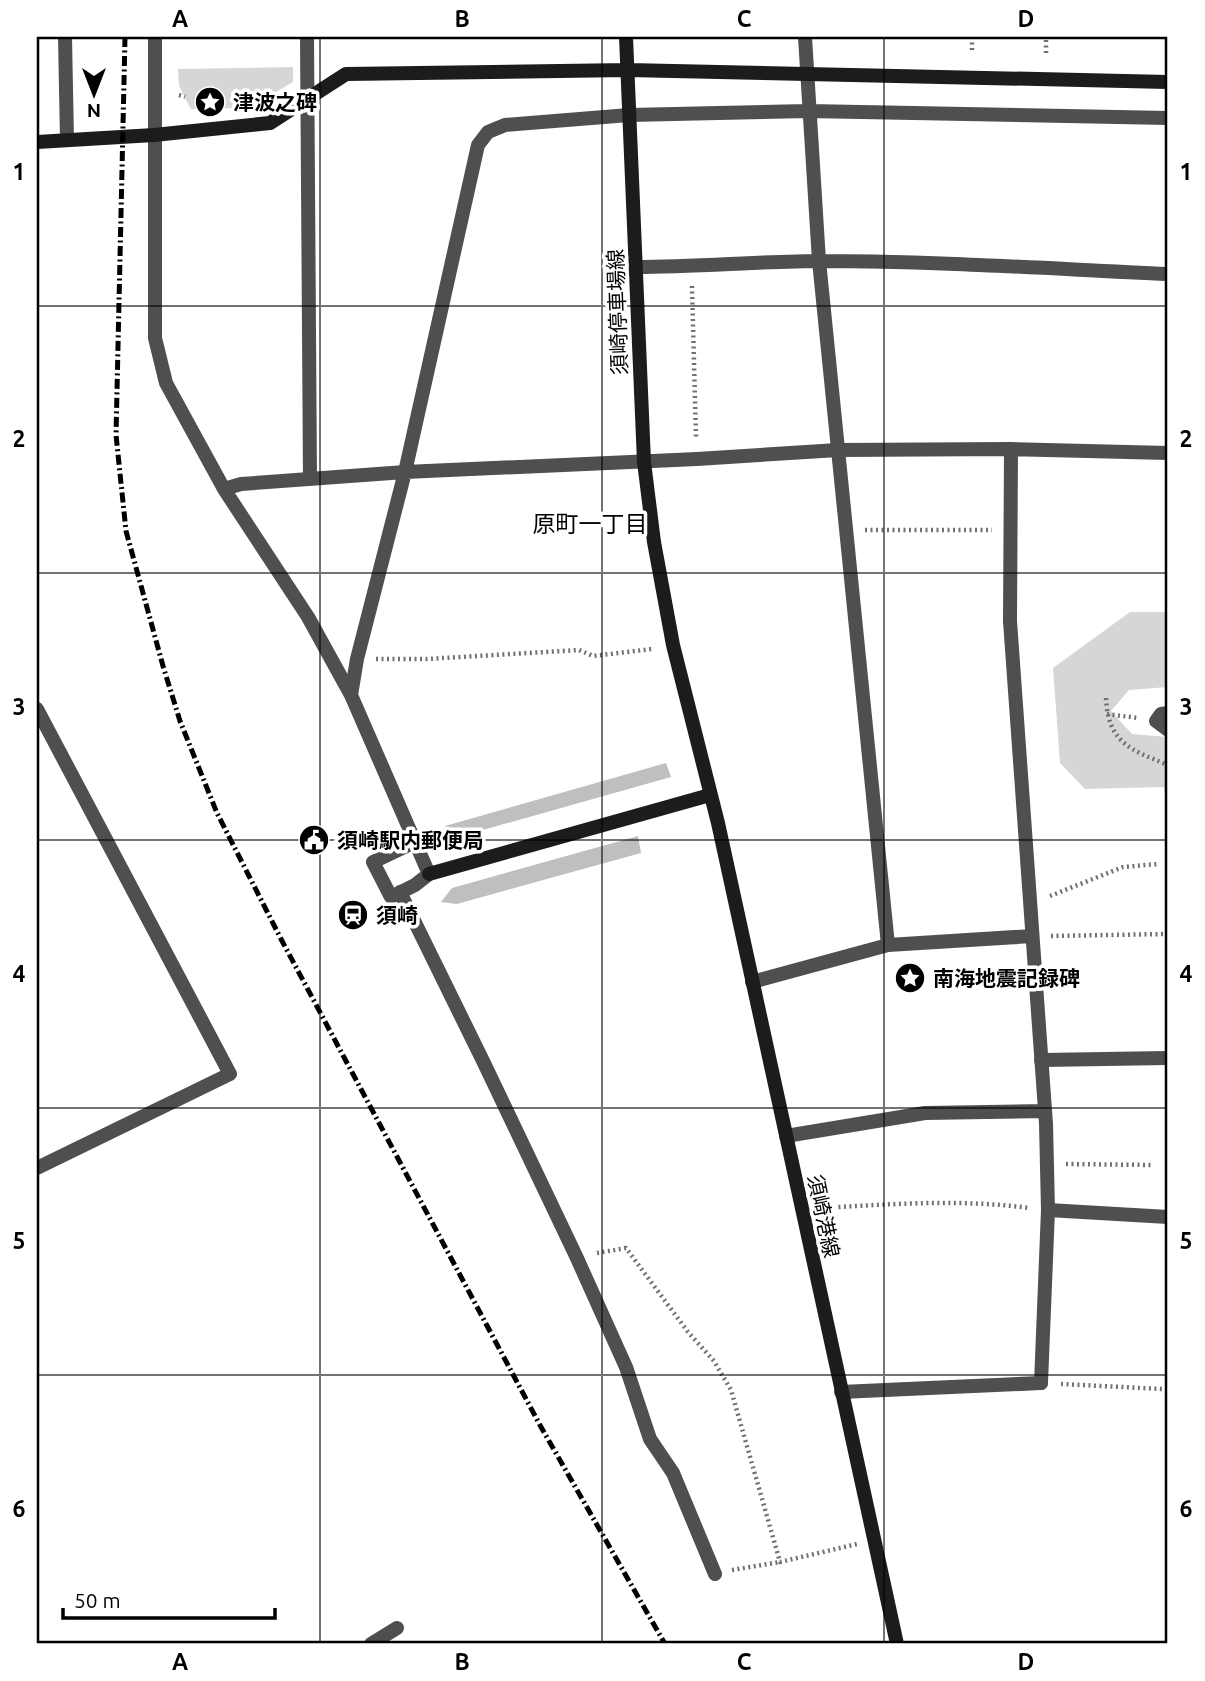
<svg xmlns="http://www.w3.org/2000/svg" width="1205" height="1681" font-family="Ubuntu,'Noto Sans JP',sans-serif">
<rect width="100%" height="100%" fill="#fff"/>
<path fill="#d6d6d6" d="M293,67V82L249,108L191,109L179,86L178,69Z
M1130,612H1168V687L1129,690L1111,711L1132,734L1168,737V815L1164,787L1085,789L1060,763L1053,668Z"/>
<path fill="#bfbfbf" d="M666,763L671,777L451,839L445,826Z
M638,836L641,853L457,904L441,902L452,888Z"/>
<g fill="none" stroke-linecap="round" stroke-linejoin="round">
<path stroke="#717171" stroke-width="4.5" stroke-dasharray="2 3.5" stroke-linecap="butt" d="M543,37V41
M972,37V51
M1046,53V37
M179,95L185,97
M692,286L696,438
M865,530H992
M376,659H427L579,650L593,656L652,649
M1106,698C1108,743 1131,750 1168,765
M1107,714L1138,718
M1050,896L1123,867L1158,864
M1051,936L1168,934
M1066,1164L1153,1165
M822,1208C891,1204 961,1199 1030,1208
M597,1253L626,1248L688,1332L714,1361L731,1390L780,1562L857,1544
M1061,1384L1162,1389
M732,1570L780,1562"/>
<path stroke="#4f4f4f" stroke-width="14" d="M1010,621L1046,1124L1048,1210L1041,1383
M37,709L230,1074L37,1168
M1168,713L1161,714L1156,721L1168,730
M400,892L484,1063L576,1256L626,1367L650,1439L673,1473L715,1574
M752,982L888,945L1032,936
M786,1136L925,1113L1045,1111
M371,1644L397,1628"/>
<path stroke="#4f4f4f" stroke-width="14" d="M65,37L67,140
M155,37V338L166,383L224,489L308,617L351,695L429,874L415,885L391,897L373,862L415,842
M307,37L310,479
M805,37L819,261L888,945
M636,267C699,267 761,261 823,261C938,261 1053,269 1168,274
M224,489L241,484L405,472L697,459L838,450L1011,449L1168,453
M1010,621L1011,449
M351,695L357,659L405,472L478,145L488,132L505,125L629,115L808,111L1168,118
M1041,1060L1168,1058
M1048,1210L1168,1217
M841,1392L1041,1383"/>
<path stroke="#1c1c1c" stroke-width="14" d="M626,37L644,462L654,542L673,645L718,823L897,1644
M37,142L154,135L270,123L346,74L628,70L1168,82
M429,874L710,795"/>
<path stroke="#000" stroke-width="5" stroke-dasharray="10 3.5 2 3.5" stroke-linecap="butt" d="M125,37L116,435L126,531L163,666L180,721L217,813L281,939L541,1427L665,1644"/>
</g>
<path fill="none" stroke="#000" stroke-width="2" stroke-opacity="0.55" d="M320,37V1644M602,37V1644M884,37V1644M37,306H1168M37,573H1168M37,840H1168M37,1108H1168M37,1375H1168"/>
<defs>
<g id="sight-disc" transform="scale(1.575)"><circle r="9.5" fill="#000" stroke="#fff"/><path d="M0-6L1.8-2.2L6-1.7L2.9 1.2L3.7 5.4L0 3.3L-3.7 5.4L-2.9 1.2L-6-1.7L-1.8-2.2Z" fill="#fff"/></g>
<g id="civic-disc" transform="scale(1.575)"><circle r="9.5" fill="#000" stroke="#fff"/><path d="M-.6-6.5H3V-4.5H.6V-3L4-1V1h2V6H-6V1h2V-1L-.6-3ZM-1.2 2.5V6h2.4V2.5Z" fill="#fff"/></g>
<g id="station-disc" transform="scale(1.575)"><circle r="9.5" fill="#000" stroke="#fff"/><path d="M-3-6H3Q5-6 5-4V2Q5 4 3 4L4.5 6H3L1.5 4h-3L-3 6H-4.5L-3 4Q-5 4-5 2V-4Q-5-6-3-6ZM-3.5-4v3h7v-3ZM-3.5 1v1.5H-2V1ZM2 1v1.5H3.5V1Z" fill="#fff"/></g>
</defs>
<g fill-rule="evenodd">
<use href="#sight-disc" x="210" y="102"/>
<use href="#civic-disc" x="314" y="840"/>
<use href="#station-disc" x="353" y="915"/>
<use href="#sight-disc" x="910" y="978"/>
</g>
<g text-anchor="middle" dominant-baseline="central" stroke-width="7" stroke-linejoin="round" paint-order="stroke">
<g font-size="21" font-weight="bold" fill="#000" stroke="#fff" text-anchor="start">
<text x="233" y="102">津波之碑</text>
<text x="337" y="840">須崎駅内郵便局</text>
<text x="376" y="915">須崎</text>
<text x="933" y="978">南海地震記録碑</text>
</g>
<g font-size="21" fill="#000" stroke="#fff">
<text transform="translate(617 312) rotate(-92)">須崎停車場線</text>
<text transform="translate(824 1216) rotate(78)">須崎港線</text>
</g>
<g font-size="23" fill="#000" stroke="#fff">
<text x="590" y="523">原町一丁目</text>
</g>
</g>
<rect width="1205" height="1681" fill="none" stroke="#ffffff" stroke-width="77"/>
<g transform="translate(94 94) rotate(180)" stroke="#ffffff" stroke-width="5" paint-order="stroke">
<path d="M0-5L12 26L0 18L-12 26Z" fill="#000000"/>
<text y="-10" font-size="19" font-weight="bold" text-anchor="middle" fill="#000000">N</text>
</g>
<path d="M63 1608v10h212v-10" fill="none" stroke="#000000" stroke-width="3.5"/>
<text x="74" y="1608" font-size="21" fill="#000000" stroke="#ffffff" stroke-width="5" paint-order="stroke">50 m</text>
<rect x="38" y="38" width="1128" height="1604" fill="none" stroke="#000" stroke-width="2.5"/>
<g font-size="23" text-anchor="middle" font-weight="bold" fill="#000">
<text x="180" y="27">A</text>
<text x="462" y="27">B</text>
<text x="744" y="27">C</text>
<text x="1026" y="27">D</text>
<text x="19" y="180">1</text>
<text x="1186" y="180">1</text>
<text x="19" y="447">2</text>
<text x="1186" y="447">2</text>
<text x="19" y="715">3</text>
<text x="1186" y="715">3</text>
<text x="19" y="982">4</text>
<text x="1186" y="982">4</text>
<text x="19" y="1249">5</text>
<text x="1186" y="1249">5</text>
<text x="19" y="1517">6</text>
<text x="1186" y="1517">6</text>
<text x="180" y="1670">A</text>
<text x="462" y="1670">B</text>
<text x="744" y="1670">C</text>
<text x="1026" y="1670">D</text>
</g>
</svg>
